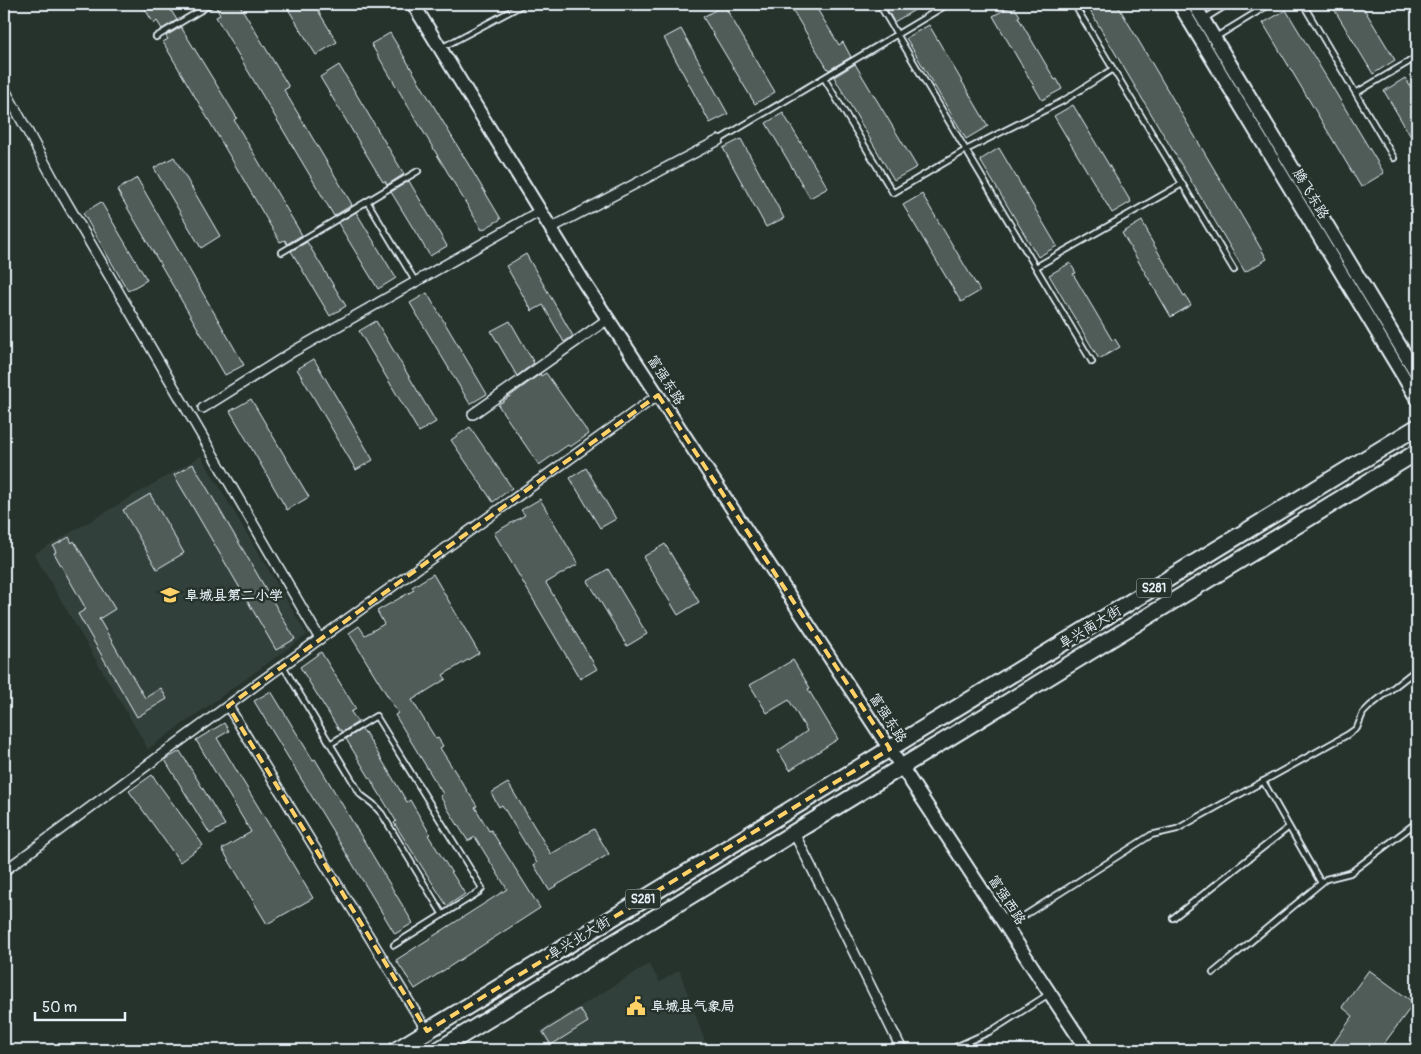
<svg xmlns="http://www.w3.org/2000/svg" width="1421" height="1054" font-family="Pangolin,'LXGW WenKai TC',sans-serif">
<rect width="100%" height="100%" fill="#26332d"/>
<filter id="ink" filterUnits="userSpaceOnUse"><feTurbulence type="fractalNoise" baseFrequency=".02" numOctaves="2"/><feDisplacementMap in="SourceGraphic" scale="10" xChannelSelector="R" yChannelSelector="G"/><feConvolveMatrix kernelMatrix="1 2 1 2 8 2 1 2 1" color-interpolation-filters="sRGB"/></filter>
<g filter="url(#ink)">
<path fill="#333f3a" d="M201,456L307,635L148,749L34,554Z
M649,964L660,982L679,970L707,1047L702,1050H552L540,1031Z"/>
<path fill="#505c59" stroke="#e8f1f8" d="M142,4H167L177,20L162,29L157,21L154,24Z
M222,4H239L289,87L284,90L350,201L352,205L334,216L216,17L220,15L216,7Z
M285,4H314L337,42L316,55Z
M789,4H814L839,45L843,42L851,57L829,70L827,68Z
M884,4H925L894,22Z
M1086,4H1117L1267,259L1245,272Z
M1331,4H1361L1395,60L1373,74Z
M724,5L775,92L755,104L703,17Z
M1013,5L1020,16L1018,17L1055,80L1057,79L1062,89L1042,100L993,16Z
M1286,10L1384,173L1361,187L1263,23Z
M929,25L988,126L966,139L906,38Z
M181,27L237,118L234,120L302,235L287,244L285,240L280,242L163,42L168,39L166,36Z
M681,29L728,114L710,123L664,38Z
M390,33L501,219L482,230L371,44Z
M855,64L917,167L894,180L834,77Z
M339,65L404,174L387,185L385,181L383,182L320,77Z
M1405,78L1417,97V147L1384,91Z
M1073,105L1131,202L1112,213L1054,116Z
M783,113L828,188L810,198L766,123Z
M741,139L784,218L766,227L723,148Z
M999,148L1057,246L1038,257L980,160Z
M174,157L220,236L201,248L154,168Z
M137,178L244,365L225,375L117,190Z
M409,181L447,246L430,256L391,192Z
M922,194L980,291L961,302L903,205Z
M101,202L147,280L128,291L83,213Z
M356,212L396,278L378,289L338,223Z
M1142,221L1148,232L1147,233L1184,296L1185,295L1191,305L1171,317L1122,233Z
M307,242L346,306L330,316L291,251Z
M526,254L573,336L564,342L543,305L532,311L506,266Z
M1070,263L1076,273L1073,274L1112,340L1115,339L1120,347L1099,359L1049,275Z
M427,293L487,394L470,404L410,303Z
M376,321L436,422L419,432L359,331Z
M510,321L534,363L517,376L491,331Z
M314,359L373,460L356,470L297,369Z
M546,373L589,434L570,447L568,445L539,465L498,405L540,374L541,376Z
M251,399L309,497L287,510L230,411Z
M470,427L512,488L493,502L451,440Z
M193,464L295,639L276,650L174,475Z
M586,468L616,519L600,528L570,478Z
M150,494L184,553L157,569L123,510Z
M540,499L578,564L546,583L597,669L580,679L494,533L525,515L521,510Z
M69,537L72,543L74,541L115,609L99,619L145,698L161,688L167,699L137,717L78,614L86,609L54,553L56,552L53,546Z
M665,544L699,602L678,615L643,557Z
M608,569L647,634L627,646L588,581Z
M433,574L479,653L443,675L446,679L412,700L436,739L438,738L443,746L440,748L477,806L475,807L489,831L491,830L540,908L415,989L396,960L507,889L475,837L468,841L449,811L440,796L443,794L395,715L398,713L349,633L359,626L365,635L384,624L377,611L414,590L412,587Z
M321,652L356,709L351,712L358,722L342,732L341,730H339L300,667Z
M793,660L810,688L808,689L838,739L790,770L778,751L807,731L789,700L767,713L750,685Z
M271,691L313,760L315,759L413,923L395,934L254,701Z
M224,723L229,731L217,738L313,898L267,924L222,849L251,832L196,740Z
M362,729L364,733L365,732L407,802L410,800L430,834L428,835L465,894L447,906L394,823L396,821L346,739Z
M180,751L225,825L210,834L165,760Z
M152,775L203,845L180,862L129,791Z
M508,783L551,854L594,829L609,854L549,890L534,865L537,863L502,805L499,807L491,793Z
M1369,970L1414,1003L1383,1045L1390,1050H1339L1332,1045L1353,1016L1342,1007Z
M580,1009L588,1022L551,1045L543,1032Z"/>
<g fill="none" stroke-linecap="round" stroke-linejoin="round">
<g stroke="#e8f1f8" stroke-width="8">
<path id="lane" d="M879,4L1092,362
M1074,4L1234,270
M1303,4L1394,158
M1204,19L1228,4
M156,37L211,4
M1216,37L1270,4
M441,48L524,4
M824,78L893,193L966,150L1063,101L1113,69
M1356,93L1417,57
M719,140L948,4
M367,201L415,281
M282,252L418,171
M1036,267L1182,184
M283,666L361,795L373,804L382,814L443,915
M330,744L376,716L482,888L479,892L394,945
M1263,781L1321,883
M1173,918L1289,827
M1008,926L1151,835L1177,829L1347,735L1357,728L1363,713L1370,706L1417,669
M1213,973L1326,879L1350,873L1417,822
M949,1050L991,1031L1049,994"/>
</g>
<g stroke="#e8f1f8" stroke-width="12">
<path id="street" d="M4,88L60,191L320,639
M551,228L719,140
M203,408L294,351L540,211
M473,414L608,319
M228,706L427,1031
M794,833L836,916L902,1050
M4,871L260,682L658,395"/>
</g>
<g stroke="#e8f1f8" stroke-width="16">
<path id="secondary" d="M413,4L585,284L1087,1050
M1179,4L1417,399
M1194,4L1417,374"/>
</g>
<g stroke="#e8f1f8" stroke-width="19">
<path id="primary" d="M396,1050L1417,427
M438,1050L1417,452"/>
</g>
<use href="#lane" stroke="#26332d" stroke-width="4.5"/>
<use href="#street" stroke="#26332d" stroke-width="9"/>
<use href="#secondary" stroke="#26332d" stroke-width="12"/>
<use href="#primary" stroke="#26332d" stroke-width="15"/>
</g>
</g>
<path fill="none" stroke="#ffd166" stroke-width="4" stroke-dasharray="10 6" stroke-linejoin="round" d="M658,395L890,749L427,1031L228,706Z"/>
<defs>
<g id="school-bare" transform="scale(1.5)"><path d="M0-5L7-2L0 1L-7-2ZM-4 1L0 2.5L4 1V4Q0 6-4 4Z" fill="#ffd166" stroke="#26332d" stroke-width="2.5" paint-order="stroke"/></g>
<g id="civic-bare" transform="scale(1.5)"><path d="M-.6-6.5H3V-4.5H.6V-3L4-1V1h2V6H-6V1h2V-1L-.6-3ZM-1.2 2.5V6h2.4V2.5Z" fill="#ffd166" stroke="#26332d" stroke-width="2.5" paint-order="stroke"/></g>
</defs>
<g fill-rule="evenodd">
<use href="#school-bare" x="170" y="595"/>
<use href="#civic-bare" x="636" y="1006"/>
</g>
<g text-anchor="middle" dominant-baseline="central" stroke-width="5" stroke-linejoin="round" paint-order="stroke">
<g fill="#26332d" stroke="#aeb8bb" stroke-width="1">
<rect x="1136.5" y="578.5" width="35" height="19" rx="4"/>
<rect x="625.5" y="889.5" width="35" height="19" rx="4"/>
</g>
<g font-size="12" font-weight="bold" fill="#e8f1f8">
<text x="1154" y="588">S281</text>
<text x="643" y="899">S281</text>
</g>
<g font-size="14" fill="#e8f1f8" stroke="#26332d">
<text transform="translate(1311 194) rotate(59)">腾飞东路</text>
<text transform="translate(666 380) rotate(57)">富强东路</text>
<text transform="translate(1090 627) rotate(-31)">阜兴南大街</text>
<text transform="translate(888 718) rotate(57)">富强东路</text>
<text transform="translate(1007 900) rotate(57)">富强西路</text>
<text transform="translate(579 938) rotate(-31)">阜兴北大街</text>
</g>
<g font-size="14" font-weight="bold" fill="#e8f1f8" stroke="#26332d" text-anchor="start">
<text x="185" y="595">阜城县第二小学</text>
<text x="651" y="1006">阜城县气象局</text>
</g>
</g>
<rect width="1421" height="1054" fill="none" stroke="#26332d" stroke-width="20"/>
<rect x="10" y="10" width="1401" height="1034" fill="none" stroke="#e8f1f8" stroke-width="2" filter="url(#ink)"/>
<path d="M35 1012v8h90v-8" fill="none" stroke="#e8f1f8" stroke-width="2.5"/>
<text x="42" y="1012" font-size="15" fill="#e8f1f8" stroke="#26332d" stroke-width="4" paint-order="stroke">50 m</text>
</svg>
